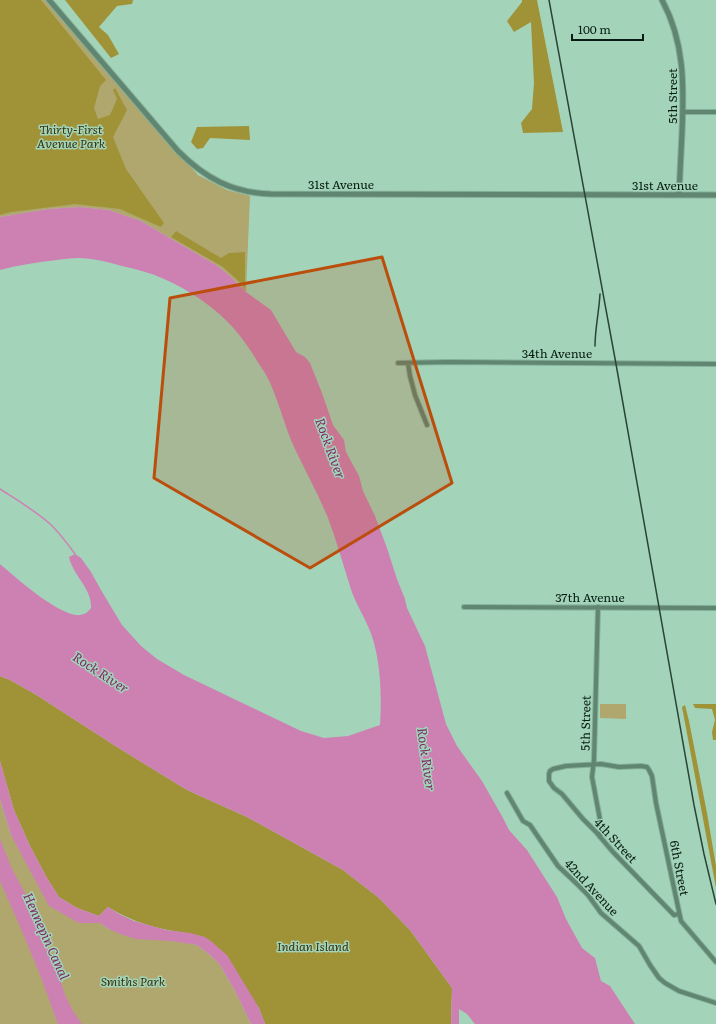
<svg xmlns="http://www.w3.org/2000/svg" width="716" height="1024" font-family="Literata,serif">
<rect width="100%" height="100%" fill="#a3d4b9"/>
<path fill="#b0a76e" d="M0,0H45L198,175L227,190L250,196L246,292L229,275L216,265L141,221L109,210L80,207L48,209L0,217Z
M600,704H626V719L600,718Z
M0,799L11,835L79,923H100L109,929L197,945L210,955L220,965L235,991L251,1024H0Z"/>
<path fill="#a09237" d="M0,0H41L106,80L100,86L94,108L98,119L110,115L117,99L113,90L115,88L127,110L113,137L126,169L164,223L161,227L120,209L75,204L11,212L0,215Z
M65,0H133L132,4L117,6L99,27L108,35L119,54L111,58Z
M522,0H537L563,132L523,133L521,123L532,109L534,83L531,22L514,32L507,21L522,2Z
M249,126L250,140L210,138L203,148L197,149L191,142L197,127Z
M176,231L221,258L229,253L245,252V287L223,267L171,237Z
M0,676L10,680L35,694L117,747L187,790L247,817L343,870L379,898L410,930L452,988L451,1024H265L259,1008L212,942C199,933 183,933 168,930C146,926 126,918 108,907L99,916L77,908L59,897L47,878L30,846L14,810L0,761Z
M693,704H716V740H713L712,732L715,720L712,709L695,708Z
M685,705L689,721L707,813L716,866V888L682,707Z"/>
<path fill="#cd81b3" d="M80,207L109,210L141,221L216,265L229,275L246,292L271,310L296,352L305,357L310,363L322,393L333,425L344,440L346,452L359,476L363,491L375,516L387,548L397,579L405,599L407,608L425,646L446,724L457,746L482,781L503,818L509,830L527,850L557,897L566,919L582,948L595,958L601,981L610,986L635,1024H475L467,1014L459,1009V1024H451L452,988L410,930L379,898L343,870L247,817L187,790L117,747L35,694L10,680L0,676V564C14,576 66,623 84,614C87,613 89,610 91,608C92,588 73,576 69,557L75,554L81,558L91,572L101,590L122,625L141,646L157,659L184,675L301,731L324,738L348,736L380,725C382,694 381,653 367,624C361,611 353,598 349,583C342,561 336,539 328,518C318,494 305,470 294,447C283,423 278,396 265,373C259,364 253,354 246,344C227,316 196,293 164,279C151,273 136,269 122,266C107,262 93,258 78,258C71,258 64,259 57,260C38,262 19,265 0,270V217L48,209Z
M0,761L14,810L30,846L47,878L59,897L77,908L99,916L108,907L121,915L134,921L166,930L190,933L205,937L212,942L227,955L259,1008L265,1024H251L235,991L220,965L210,955L197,945L171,941L136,939L120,934L109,929L100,923H79L49,906L11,835L0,799Z
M0,839L12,869L25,893L33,916L60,977C63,994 72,1011 82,1024H58L40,975L24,936L0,881Z"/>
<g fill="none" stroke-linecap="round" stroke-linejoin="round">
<path stroke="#cd81b3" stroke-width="1.5" d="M0,489C17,500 34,510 49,523C59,532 67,543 75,554"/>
<g stroke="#84af98" stroke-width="6">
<path id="minor" d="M683,112H716
M398,363L448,362L716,364
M408,363L410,376L415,395L427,425
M464,607L716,608
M598,607L594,760L592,777L601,825L600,837
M507,793L523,821L530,825L558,866L576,883L588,895L601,913L639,946L650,965L659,978L665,983L679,991L716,1003
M679,914L674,915L613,852L596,832L583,819L562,794L554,788L549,781V774L550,771L553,769L566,766L601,764L619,767L641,766L647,767L649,770L652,776L656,803L681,921L716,962"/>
</g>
<g stroke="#84af98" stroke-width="7">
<path id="tertiary" d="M49,0L178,151C205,178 232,193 271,194L716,195
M662,0C685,42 684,87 682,133C681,153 680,174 679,194"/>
</g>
<use href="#minor" stroke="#608571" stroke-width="4"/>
<use href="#tertiary" stroke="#608571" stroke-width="5"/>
<path stroke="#2a4437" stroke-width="1.5" d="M549,0L616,364L694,805L704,854L716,904
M595,346C595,329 599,312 600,294"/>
</g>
<path fill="#bb4d0d" fill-opacity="0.2" stroke="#bb4d0d" stroke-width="3" stroke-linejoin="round" d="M382,257L452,483L310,568L154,478L170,298Z"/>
<g text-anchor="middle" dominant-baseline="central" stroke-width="3" stroke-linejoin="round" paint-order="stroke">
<g font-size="12" fill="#091c13" stroke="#a3d4b9">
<text transform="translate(672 96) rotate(-90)">5th Street</text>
<text x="341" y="184">31st Avenue</text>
<text x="665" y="185">31st Avenue</text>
<text x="557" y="353">34th Avenue</text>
<text x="590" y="597">37th Avenue</text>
<text transform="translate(585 723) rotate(-89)">5th Street</text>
<text transform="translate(616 840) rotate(47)">4th Street</text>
<text transform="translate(680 868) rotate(79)">6th Street</text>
<text transform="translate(592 887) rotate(47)">42nd Avenue</text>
</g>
<g font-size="12" font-style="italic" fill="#38330b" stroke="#a3d4b9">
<text x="71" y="129">Thirty-First<tspan x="71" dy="14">Avenue Park</tspan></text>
<text x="313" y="946">Indian Island</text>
<text x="133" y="981">Smiths Park</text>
</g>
<g font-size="13" font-style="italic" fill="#7f2767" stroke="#a3d4b9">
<text transform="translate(331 448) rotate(70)">Rock River</text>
<text transform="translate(101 672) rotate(33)">Rock River</text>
<text transform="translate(427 759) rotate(82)">Rock River</text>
<text transform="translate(47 936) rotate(66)">Hennepin Canal</text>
</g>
</g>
<path d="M572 34v6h71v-6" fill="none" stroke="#091c13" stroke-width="2"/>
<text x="578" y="34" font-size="12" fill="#091c13" stroke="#a3d4b9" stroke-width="3" paint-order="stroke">100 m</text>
</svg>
